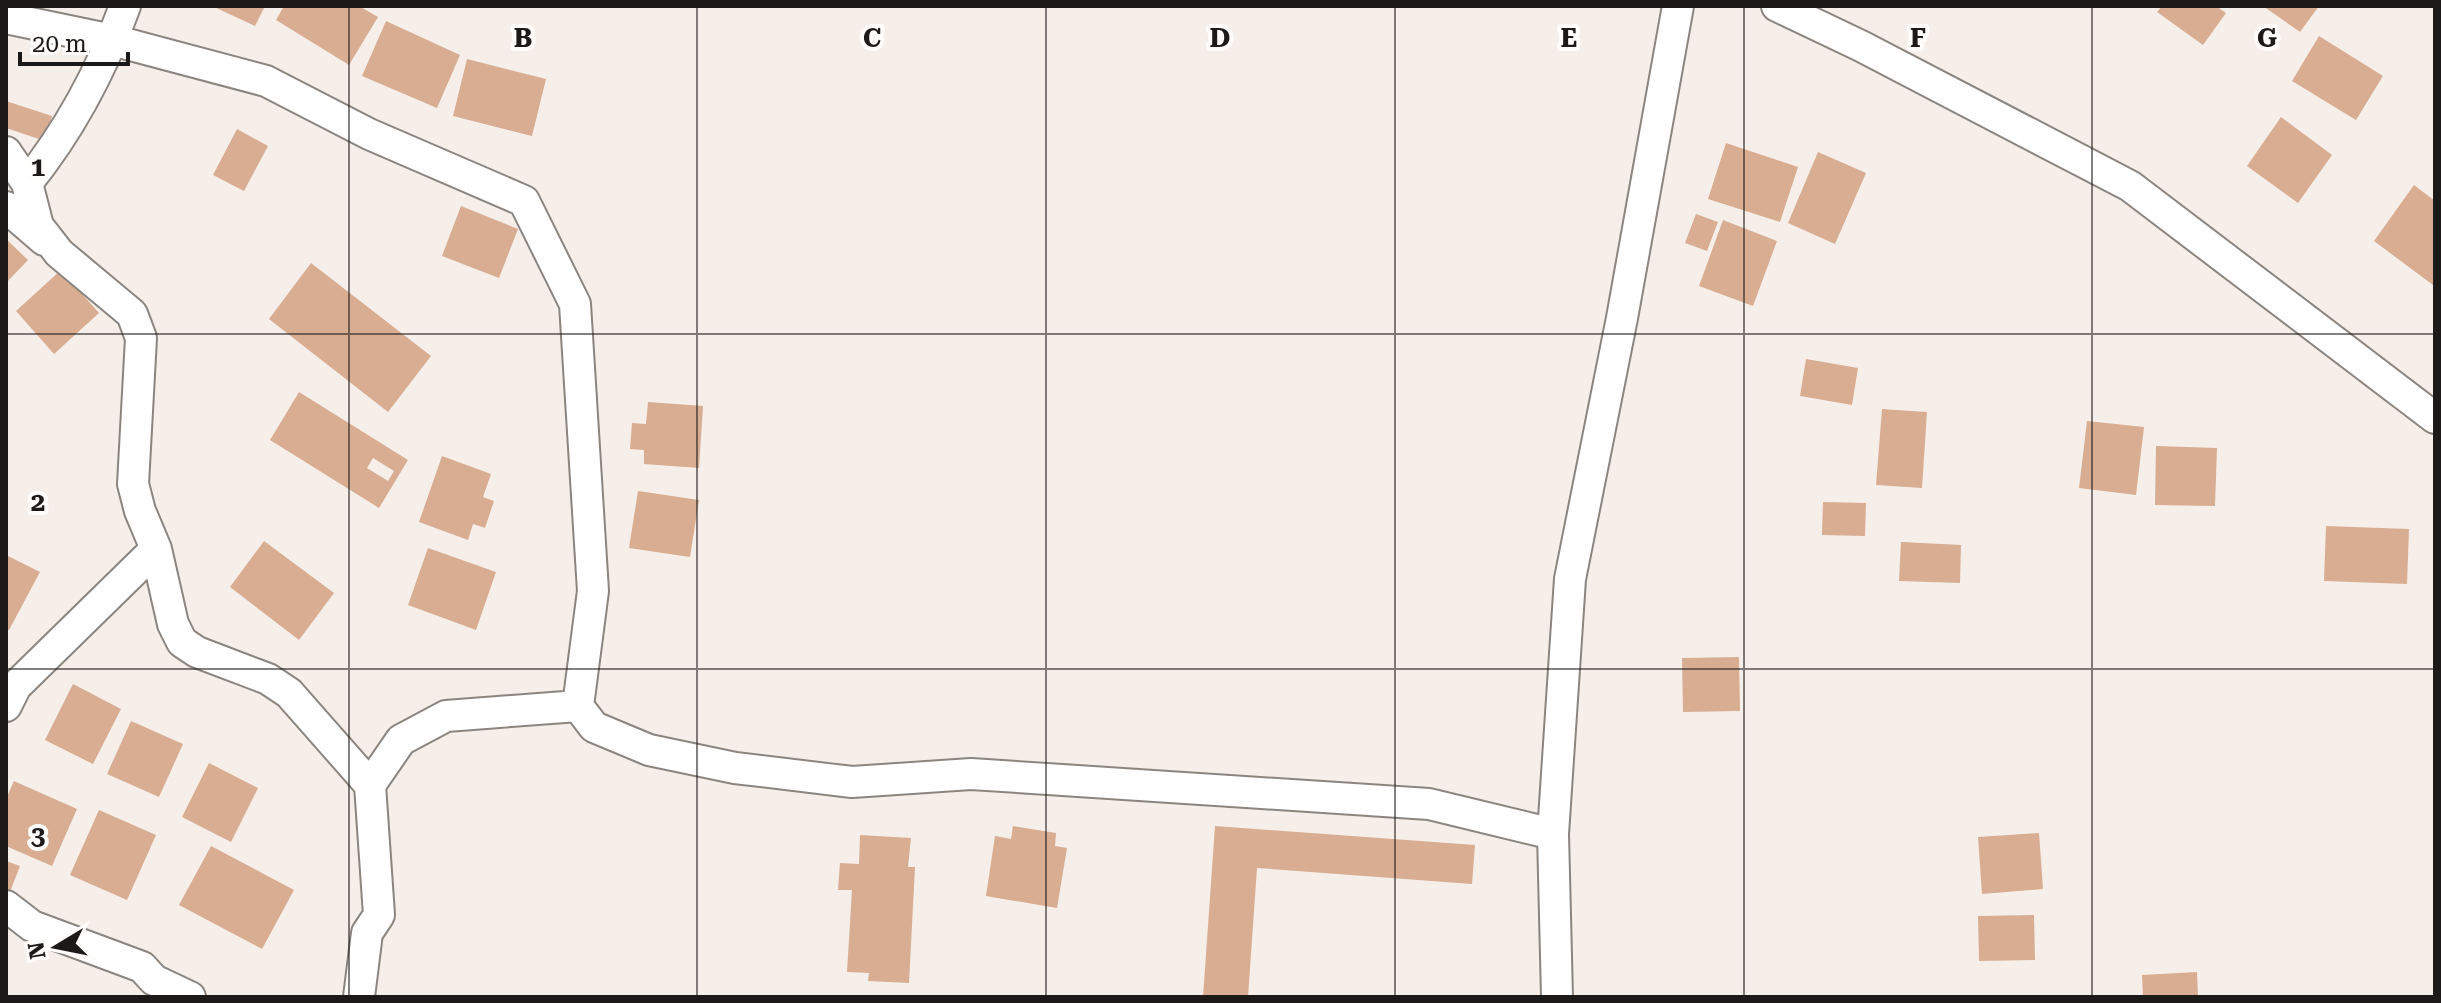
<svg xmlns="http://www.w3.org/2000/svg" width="2441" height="1003" font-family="'Roboto Serif',serif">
<rect width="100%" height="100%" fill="#f6eee9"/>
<path fill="#d8ad92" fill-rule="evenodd" d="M212,6H265L255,26Z
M284,6H359L378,17L349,65L276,20Z
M2162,6H2216L2226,13L2203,45L2157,12Z
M2263,6H2319L2300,32Z
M386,21L460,55L437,108L362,76Z
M2319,36L2383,76L2356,120L2292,81Z
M467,59L546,79L532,136L453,116Z
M6,101L52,116L45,141L6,128Z
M2281,117L2332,155L2298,203L2247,166Z
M237,129L268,146L244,191L213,175Z
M1726,143L1798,167L1780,222L1708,199Z
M1818,152L1866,173L1835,244L1788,223Z
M2414,185L2435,201L2433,285L2374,241Z
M461,206L518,229L499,278L442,256Z
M1696,214L1718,222L1707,251L1685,243Z
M1723,220L1777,241L1753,306L1699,286Z
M6,239L28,260L6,283Z
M311,263L431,356L388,412L269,319Z
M61,270L99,313L54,354L16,311Z
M1806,359L1858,368L1852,405L1800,396Z
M299,392L408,460L379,508L270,440ZM373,458L394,471L388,481L367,468Z
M648,402L703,406L699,468L644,464V450L630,449L632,423L646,424Z
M1882,409L1927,412L1922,488L1876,485Z
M2087,421L2144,427L2136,495L2079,488Z
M2156,446L2217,448L2215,506L2155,505Z
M442,456L491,474L483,497L494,501L485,528L473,524L468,540L419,522Z
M638,491L699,500L690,557L629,548Z
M1823,502L1866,503L1865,536L1822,535Z
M2326,526L2409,529L2407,584L2324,581Z
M264,541L334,593L299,640L230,587Z
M1901,542L1961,545L1960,583L1899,581Z
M428,548L496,572L476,630L408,605Z
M6,555L40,572L9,630L6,629Z
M1739,657L1740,711L1683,712L1682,658Z
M73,684L121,709L93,764L45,740Z
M131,721L183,744L159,797L107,774Z
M209,763L258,788L231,842L182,817Z
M14,781L77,809L52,866L6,846V799Z
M99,810L156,835L127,900L70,875Z
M1013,826L1056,833L1055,846L1067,848L1057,908L986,896L995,836L1011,839Z
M1215,826L1475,845L1472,884L1257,868L1248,997H1203Z
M2039,833L2043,889L1982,894L1978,837Z
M860,835L911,838L908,867H915L909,983L868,981L869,973L847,972L852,890H838L840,863L859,864Z
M211,846L294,890L262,949L179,905Z
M6,861L20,866L6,902Z
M2034,915L2035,960L1979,961L1978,916Z
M2197,972L2198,997H2143L2142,975Z"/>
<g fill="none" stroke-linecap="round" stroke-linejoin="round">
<g stroke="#8b8580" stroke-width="34">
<path id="minor" d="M1777,6L1861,46L2130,186L2435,418
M6,18L112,40L266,81L369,134L524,201L575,304L593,591L578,706L594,727L649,750L735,768L852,782L971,774L1429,804L1553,834
M6,152L27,183L38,226L59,253L132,314L141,338L133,484L140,511L156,549L173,624L182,642L197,652L268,679L289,693L370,785
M27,183C69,131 102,69 125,6
M6,207L44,240
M6,706L16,686L156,549
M6,906L32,926L142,967L154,980L190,997
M359,997L367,933L379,915L370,785L401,740L446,716L578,706
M1557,997L1553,834L1570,579L1622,318L1678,6"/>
</g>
<use href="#minor" stroke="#fff" stroke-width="30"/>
</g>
<path fill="none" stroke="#1c1a18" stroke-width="2" stroke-opacity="0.55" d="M349,6V997M697,6V997M1046,6V997M1395,6V997M1744,6V997M2092,6V997M6,334H2435M6,669H2435"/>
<g font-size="26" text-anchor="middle" font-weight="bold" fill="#1c1a18" stroke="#fefdfc" stroke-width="8" stroke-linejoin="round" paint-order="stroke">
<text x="523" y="47">B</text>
<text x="872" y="47">C</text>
<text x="1220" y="47">D</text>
<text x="1569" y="47">E</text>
<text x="1918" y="47">F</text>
<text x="2267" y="47">G</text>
<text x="38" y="176">1</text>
<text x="38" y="511">2</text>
<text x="38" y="845">3</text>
</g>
<rect width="2441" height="1003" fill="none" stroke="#1c1a18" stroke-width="16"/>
<g transform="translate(56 947) rotate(260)" stroke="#fefdfc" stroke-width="6" paint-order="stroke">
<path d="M0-6L14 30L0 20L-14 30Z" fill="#1c1a18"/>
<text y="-12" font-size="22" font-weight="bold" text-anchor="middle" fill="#1c1a18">N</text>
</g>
<path d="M20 52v12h108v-12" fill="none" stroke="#1c1a18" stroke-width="4"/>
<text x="32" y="52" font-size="24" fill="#1c1a18" stroke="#fefdfc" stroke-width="6" paint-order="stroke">20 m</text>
</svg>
